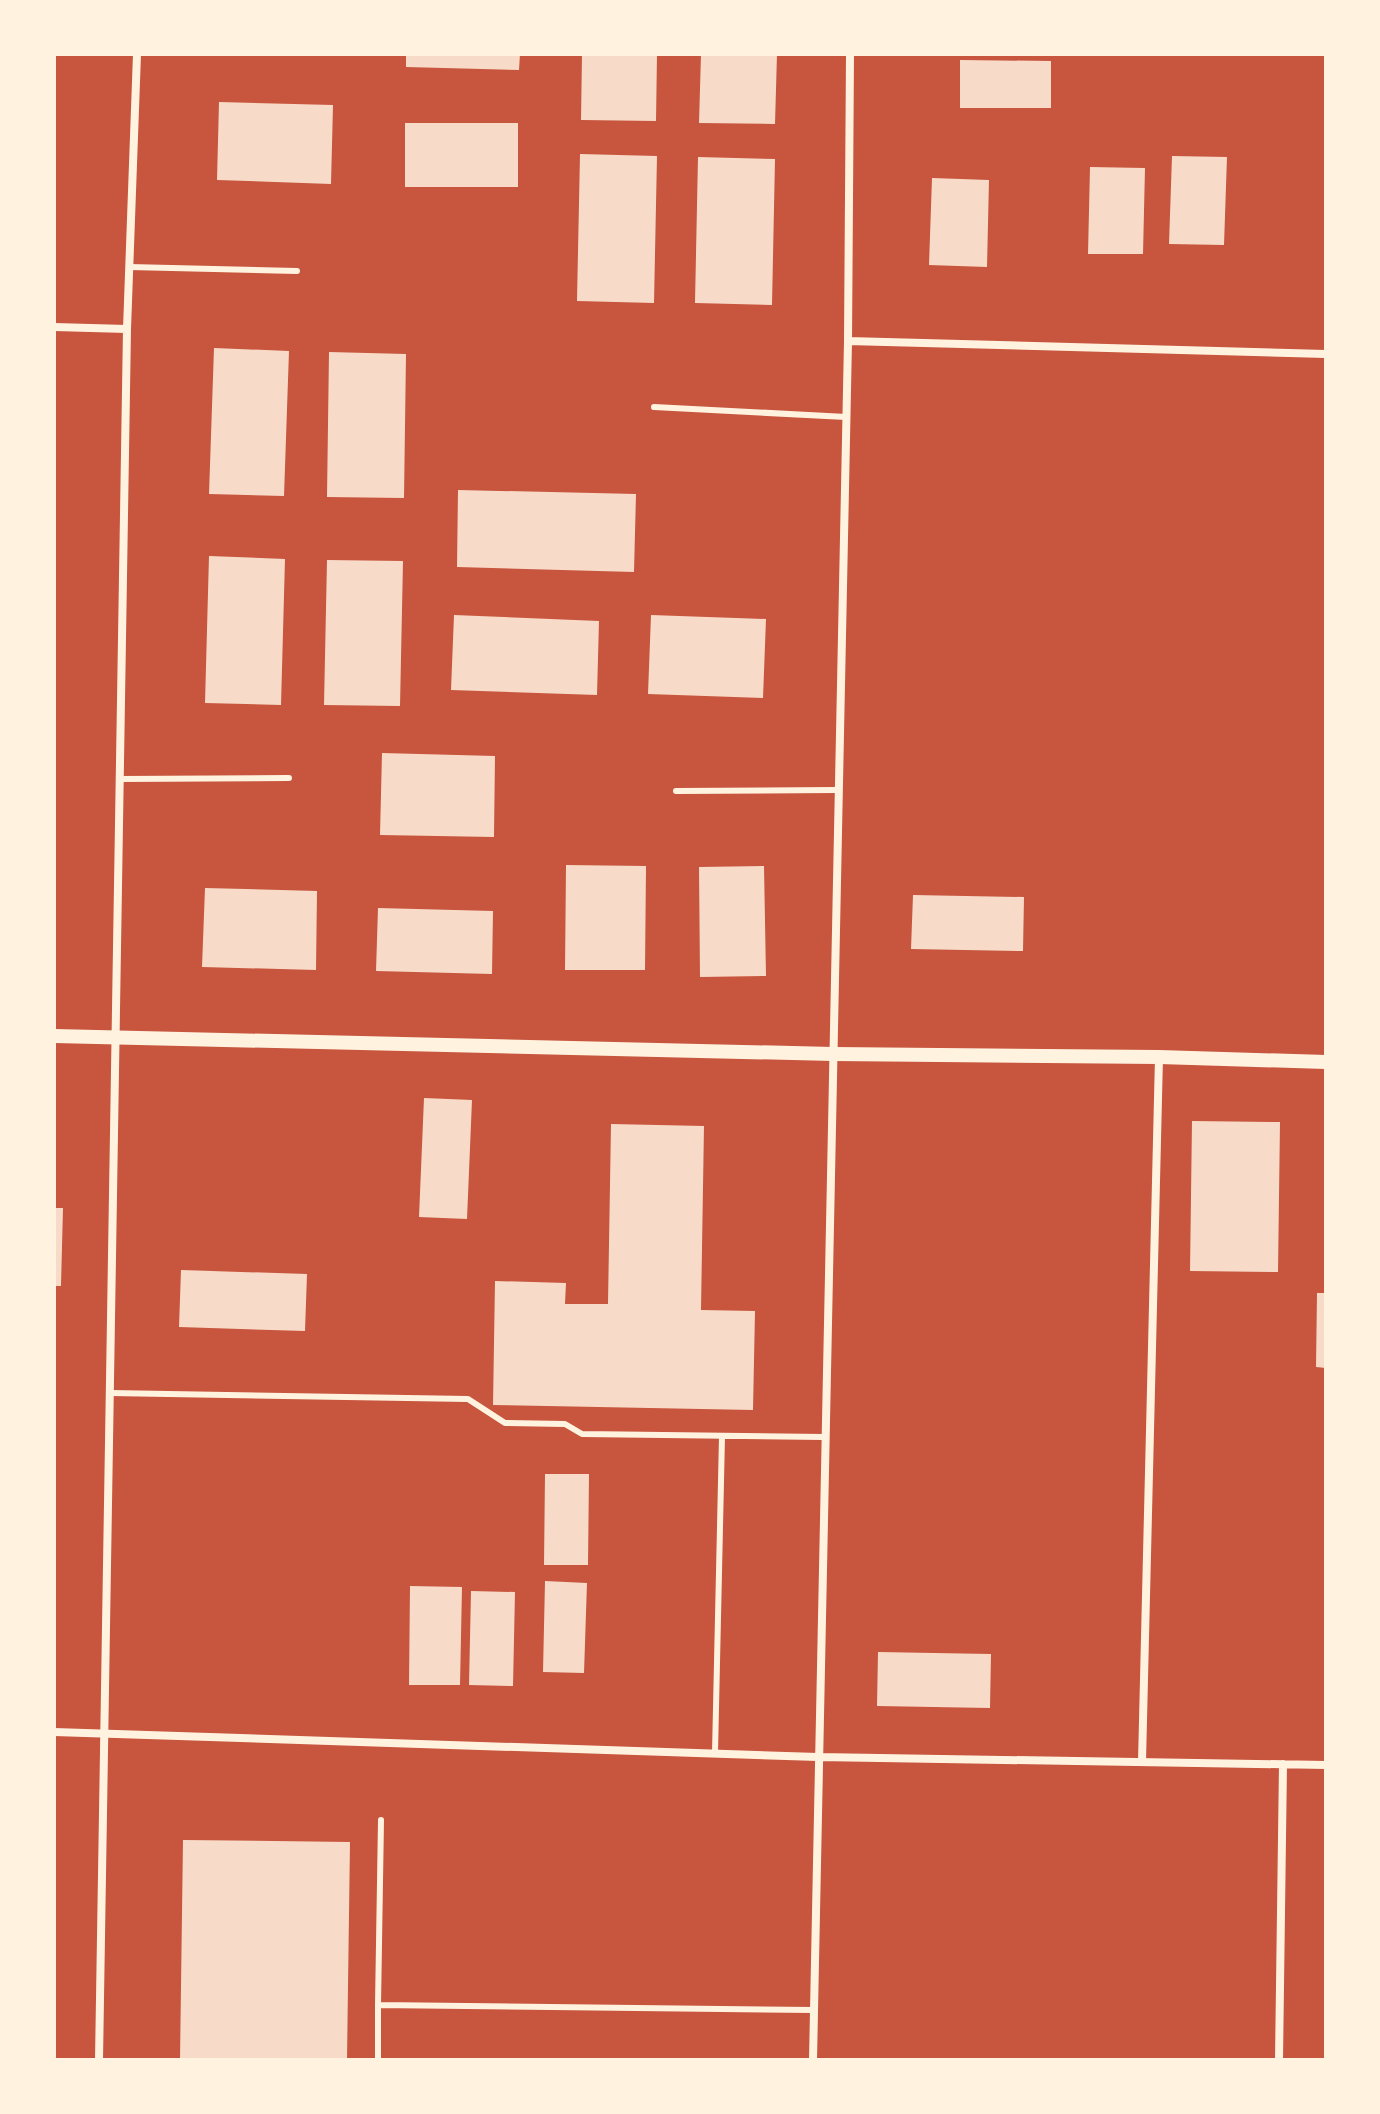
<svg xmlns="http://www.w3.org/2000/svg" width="1380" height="2114" font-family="'DM Sans',sans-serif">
<rect width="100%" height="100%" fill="#c8553d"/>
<path fill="#f7dbc8" d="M406,54H520L519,70L406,67Z
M582,54H657L656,121L581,120Z
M701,54H777L775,124L699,123Z
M960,60L1051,61V108H960Z
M219,102L333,105L331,184L217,180Z
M405,123H518V187H405Z
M580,154L657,156L654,303L577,301Z
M1172,156L1227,157L1224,245L1169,244Z
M698,157L775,159L772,305L695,303Z
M1090,167L1145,168L1143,254H1088Z
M932,178L989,180L987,267L929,265Z
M214,348L289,351L284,496L209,494Z
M329,352L406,354L404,498L327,497Z
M458,490L636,494L634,572L457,567Z
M209,556L285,559L281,705L205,703Z
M327,560L403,561L400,706L324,705Z
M454,615L599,621L597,695L451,690Z
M651,615L766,619L763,698L648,694Z
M382,753L495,756L494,837L380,835Z
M566,865L646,866L645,970H565Z
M764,866L766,976L700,977L699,867Z
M205,888L317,891L316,970L202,967Z
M913,895L1024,897L1023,951L911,949Z
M378,908L493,911L492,974L376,971Z
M424,1098L472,1100L467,1219L419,1217Z
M1192,1121L1280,1122L1278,1272L1190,1271Z
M611,1124L704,1126L701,1310L755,1311L753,1410L493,1405L495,1281L566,1283L565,1304H608Z
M54,1208H63L61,1286H54Z
M181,1270L307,1274L305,1331L179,1327Z
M1317,1293H1326V1368L1316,1367Z
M545,1474H589L588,1565H544Z
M545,1581L587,1583L584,1673L543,1672Z
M410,1586L462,1587L460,1685H409Z
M471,1591L515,1592L513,1686L469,1685Z
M878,1652L991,1654L990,1708L877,1706Z
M183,1840L350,1842L347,2060H180Z"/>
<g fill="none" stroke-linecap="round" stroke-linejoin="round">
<path stroke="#fff3e0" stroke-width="6" d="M129,267L297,271
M654,407L846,417
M120,779L289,778
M676,791L837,790
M110,1393L468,1399L505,1423L565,1424L582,1434L824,1437
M715,1753L722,1436
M378,2005L381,1820
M378,2060V2005L814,2010"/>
<path stroke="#fff3e0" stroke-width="8" d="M54,327L127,329
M848,341L1326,354
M54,1732L818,1757L1326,1765
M1142,1762L1159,1057
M99,2060L127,329L137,54
M813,2060L848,341L850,54
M1279,2060L1283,1764"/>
<path stroke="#fff3e0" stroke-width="14" d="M54,1036L833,1054L1159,1057L1326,1062"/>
</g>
<rect width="1380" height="2114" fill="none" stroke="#fff3e0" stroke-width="112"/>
</svg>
